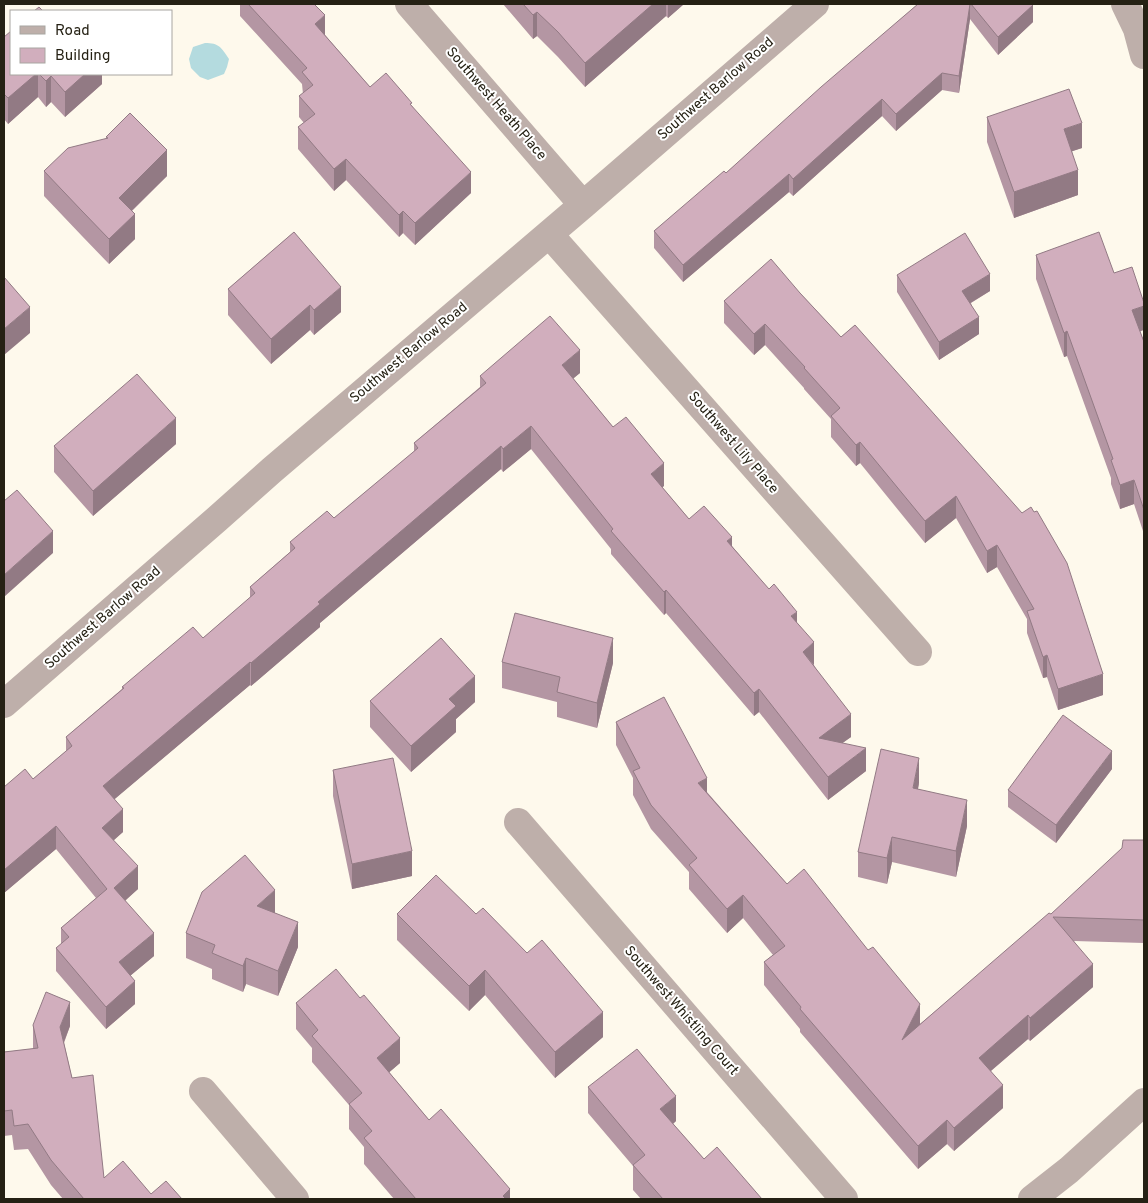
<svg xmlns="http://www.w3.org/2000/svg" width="1148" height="1203" font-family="Overpass,sans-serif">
<rect width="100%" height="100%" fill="#fef9ec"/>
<path fill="#b4dbdf" d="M205,43C219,43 221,47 229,59L227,67L224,74L208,80L200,77L191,68L189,59L193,47Z"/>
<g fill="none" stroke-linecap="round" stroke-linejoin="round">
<path stroke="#beafaa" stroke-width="28" d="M409,4L583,205
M1125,4L1137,29L1144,55
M549,234L918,652
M4,704L217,519L272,470L583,205L815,4
M518,822L844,1199
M203,1091L295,1199
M1032,1199L1069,1170L1144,1102"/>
</g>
<path fill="#b496a3" d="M240,4H314L325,35L370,87L412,106L471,193L415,245L403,233L399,237L346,180L334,191L298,149V127L304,123L299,117V96L303,94L302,84L240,16Z
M503,4H684L668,18L666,16L585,87L558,57L537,36L533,39Z
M918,4H1033V22L998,55L970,19L959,93L942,90L896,131L882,116L793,196L789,192L683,282L654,248V231L726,173Z
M4,37L11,74H102V84L65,117L51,102L46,107L38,97L8,124L4,119Z
M987,117L1082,148L1072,151L1078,195L1014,218L987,142Z
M106,137L167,176L132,211L135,239L109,264L82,236L44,196V171L106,139Z
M294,232L341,312L314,335L310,330L271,364L228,315V289Z
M1036,255L1114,273L1140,331L1144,342V534L1134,504L1120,509L1111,484V478L1067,356L1064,357L1036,279Z
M897,275L990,291L971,303L979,334L939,360L897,292Z
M800,293L841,337L855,325L1103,695L1058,710L1047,677L1043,678L1027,633V619L997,567L987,573L956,518L925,543L860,463L856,466L831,437V419L804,389V388L765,345L754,355L724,323V301Z
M580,373L573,378L613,427L664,486L662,487L689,519L732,546L797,623L814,665L851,737L842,743L866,771L828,800L759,712L754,716L666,613L664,615L611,554V549L531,449L503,472L501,469L320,623V627L251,686L250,685L114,799L123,832L113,840L138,889L125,900L154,956L130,976L135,1004L106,1029L56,971V948L61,944V928L96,898L56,849L4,893V787L33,779L66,751V737L122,689V687L203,638L250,598V587L290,552V542L334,518L414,452V443L480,387V376Z
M176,444L93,516L54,472V446Z
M502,662L613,663L597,728L557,717V702L502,688Z
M370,701L475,702L456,719V732L411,772L370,727Z
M616,722L707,792L787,884L920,1024L1051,914L1144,840V943L1074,941L1093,987L1030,1041L1028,1039L991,1071L1003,1108L954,1151L947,1144L918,1169L800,1032V1029L764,985V962L773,955L743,918L727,933L689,889V872L651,829L633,795V778L616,745Z
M1112,769L1056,843L1008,807V790Z
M333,770L412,876L352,889L333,796Z
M919,783L918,789L967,826L956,877L892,862L887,884L858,877V852Z
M275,913L298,947L278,996L246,984L243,992L212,979V969L186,958V933Z
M397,914L603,1037L555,1078L485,995L469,1011L397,940Z
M296,1003L400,1063L389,1072L429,1120L510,1199H394L364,1164V1147L349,1129V1105L312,1062V1048L296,1029Z
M33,1025L70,1026L64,1043L72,1078L104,1178L151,1194L182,1199H63L51,1185L28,1149L14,1150L12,1135L4,1136V1052L33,1049Z
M588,1087L676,1121L673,1124L704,1159L762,1199H641L633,1190V1166L588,1113Z"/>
<path fill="#927a84" d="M653,4H666V16L585,87V63Z
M668,4H684L668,18Z
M970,4V19L959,93V76Z
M1033,5V22L998,55V37Z
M537,12V36L533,39V15Z
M325,15V37L315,24Z
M942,73V90L896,131V114Z
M36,74H38V97L8,124V98Z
M85,74H102V84L65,117V92Z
M51,76V102L46,107V81Z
M882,99V116L793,196V179Z
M1082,123V148L1064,154V129Z
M167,150V176L119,223V198Z
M346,159V180L334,191V169Z
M1078,170V195L1014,218V192Z
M471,172V193L415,245V223Z
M789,174V192L683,282V265Z
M403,211V233L399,237V215Z
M135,214V239L109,264V239Z
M990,274V291L962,308V291Z
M341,287V312L314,335V310Z
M310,305V330L271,364V339Z
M1144,306V330L1132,334V310Z
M30,307V333L4,355V329Z
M979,317V334L939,360V342Z
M765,324V345L754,355V334Z
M1067,331V356L1064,357V333Z
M580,350V373L562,388V365Z
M176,418V444L93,516V491Z
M531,426V449L503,472V449Z
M860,442V463L856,466V445Z
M501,446V469L320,623V627L251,686V663L318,602Z
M664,463V486L651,496V474Z
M1134,480V504L1120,509V485Z
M956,496V518L925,543V521Z
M53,531V553L4,597V575Z
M732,537V559L727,541Z
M997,545V567L987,573V551Z
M666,590V613L664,615V592Z
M797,612V635L791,616Z
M613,638V663L597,728V703Z
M814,642V665L803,652Z
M1047,655V677L1043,678V657Z
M250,662V685L103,809V786Z
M1103,674V695L1058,710V689Z
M475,676V702L456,719V732L411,772V746L449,699Z
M759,689V712L754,716V693Z
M851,714V737L819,760V738Z
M866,748V771L828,800V777Z
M1112,751V769L1056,843V825Z
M919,758V783L913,814V788Z
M707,778V802L698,783Z
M967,800V826L956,877V851Z
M123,809V832L102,851V828Z
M56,826V849L4,893V870Z
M892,837V862L887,884V858Z
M412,851V876L352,889V864Z
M138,866V889L114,911V888Z
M275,890V915L257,906Z
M743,895V918L727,933V909Z
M298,922V947L278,996V971Z
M154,933V956L119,985V962Z
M246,958V984L243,992V966Z
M1093,964V987L1030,1041V1018Z
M485,970V995L469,1011V986Z
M135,981V1004L106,1029V1007Z
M70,1002V1026L60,1052V1027Z
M920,1004V1028L902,1040Z
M603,1012V1037L555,1078V1052Z
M1028,1015V1039L979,1081V1058Z
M400,1038V1063L377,1083V1058Z
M1003,1085V1108L954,1151V1128Z
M676,1096V1121L660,1135V1109Z
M947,1120V1144L918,1169V1146Z
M510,1189V1199H503V1196Z"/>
<path fill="#d1aebd" stroke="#927a84" d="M248,4H314L325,15L315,24L370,87L386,73L412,103L410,104L471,172L415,223L403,211L399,215L346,159L334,169L298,127L315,114L299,96L313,85L302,72L307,68Z
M523,4H653L585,63L558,32L537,12L533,15Z
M918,4H970L959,76L942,73L896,114L882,99L793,179L789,174L683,265L654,231L724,171L726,173L821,87Z
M971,4H1033V5L998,37Z
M39,7L43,11H34Z
M11,31V74H36L8,98L4,94V37Z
M39,74H85L65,92L51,76L46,81Z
M1069,89L1082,123L1064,129L1078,170L1014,192L987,117Z
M130,113L167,150L119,198L135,214L109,239L82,211L44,171L68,148L108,138L106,137Z
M294,232L341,287L314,310L310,305L271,339L228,289Z
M1099,232L1114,273L1132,267L1144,303V306L1132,310L1144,342V510L1134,480L1120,485L1111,460L1113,459L1067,331L1064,333L1036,255Z
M965,233L990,274L962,291L979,317L939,342L897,275Z
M771,259L800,293L841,337L855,325L1022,513L1031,507L1034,512L1037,511L1067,563L1103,674L1058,689L1047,655L1043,657L1027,611L1034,609L997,545L987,551L956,496L925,521L860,442L856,445L831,416L840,408L804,368L805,367L765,324L754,334L724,301Z
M4,277L30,307L4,329Z
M550,316L580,350L562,365L613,427L626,417L664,463L651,474L689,519L704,506L732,537L727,541L769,589L774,584L797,612L791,616L814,642L803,652L851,714L819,738L866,748L828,777L759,689L754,693L666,590L664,592L611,531L613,529L531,426L503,449L501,446L318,602L320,604L251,663L250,662L103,786L123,809L102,828L138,866L114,888L154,933L119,962L135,981L106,1007L56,948L69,937L61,928L107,889L56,826L4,870V787L25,769L33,779L72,746L66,737L124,688L122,687L193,627L203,638L255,593L250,587L295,548L290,542L327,511L334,518L418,448L414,443L486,383L480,376Z
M137,374L176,418L93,491L54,446Z
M17,490L53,531L4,575V501Z
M515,613L613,638L597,703L557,692L560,677L502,662Z
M441,638L475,676L449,699L456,706L411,746L370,701Z
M664,697L707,778L698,783L787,884L804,869L868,950L873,947L920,1004L902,1040L1049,913L1051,914L1122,848L1123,840H1144V920L1053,917L1093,964L1030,1018L1028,1015L979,1058L1003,1085L954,1128L947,1120L918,1146L800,1009L801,1007L764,962L785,946L743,895L727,909L689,865L697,858L651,805L633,771L640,768L616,722Z
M1063,715L1112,751L1056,825L1008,790Z
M881,749L919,758L913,788L967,800L956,851L892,837L887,858L858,852Z
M393,758L412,851L352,864L333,770Z
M245,855L275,890L257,906L298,922L278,971L246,958L243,966L212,953L215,945L186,933L202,892Z
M436,875L476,914L483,908L527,953L542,940L603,1012L555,1052L485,970L469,986L397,914Z
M336,969L360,998L364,995L400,1038L377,1058L429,1120L441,1109L510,1189L503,1196L506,1199H416L364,1138L372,1131L349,1104L362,1093L312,1036L318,1030L296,1003Z
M46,992L70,1002L60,1027L72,1078L93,1075L104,1178L123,1161L151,1194L166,1181L182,1199H84L51,1160L28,1124L14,1126L12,1110L4,1111V1052L38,1048L33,1025Z
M637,1049L676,1096L660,1109L704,1159L717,1147L762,1199H663L633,1165L645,1155L588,1087Z"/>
<g text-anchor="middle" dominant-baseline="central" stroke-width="4" stroke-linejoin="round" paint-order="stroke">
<g font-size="14" fill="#252114" stroke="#fff">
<text transform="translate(716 89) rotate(-41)">Southwest Barlow Road</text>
<text transform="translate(496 104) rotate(49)">Southwest Heath Place</text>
<text transform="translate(409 353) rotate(-40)">Southwest Barlow Road</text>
<text transform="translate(733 443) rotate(49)">Southwest Lily Place</text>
<text transform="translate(103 618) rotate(-41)">Southwest Barlow Road</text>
<text transform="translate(681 1011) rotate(49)">Southwest Whistling Court</text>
</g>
</g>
<rect width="1148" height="1203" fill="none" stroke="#252114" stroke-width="10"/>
<rect x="10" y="10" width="162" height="65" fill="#ffffff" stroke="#a8a6a1"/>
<rect x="20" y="26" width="25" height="8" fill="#beafaa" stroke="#a8a6a1"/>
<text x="55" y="35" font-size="15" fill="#252114">Road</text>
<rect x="20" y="48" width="25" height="15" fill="#d1aebd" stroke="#a8a6a1"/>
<text x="55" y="60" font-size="15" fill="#252114">Building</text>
</svg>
